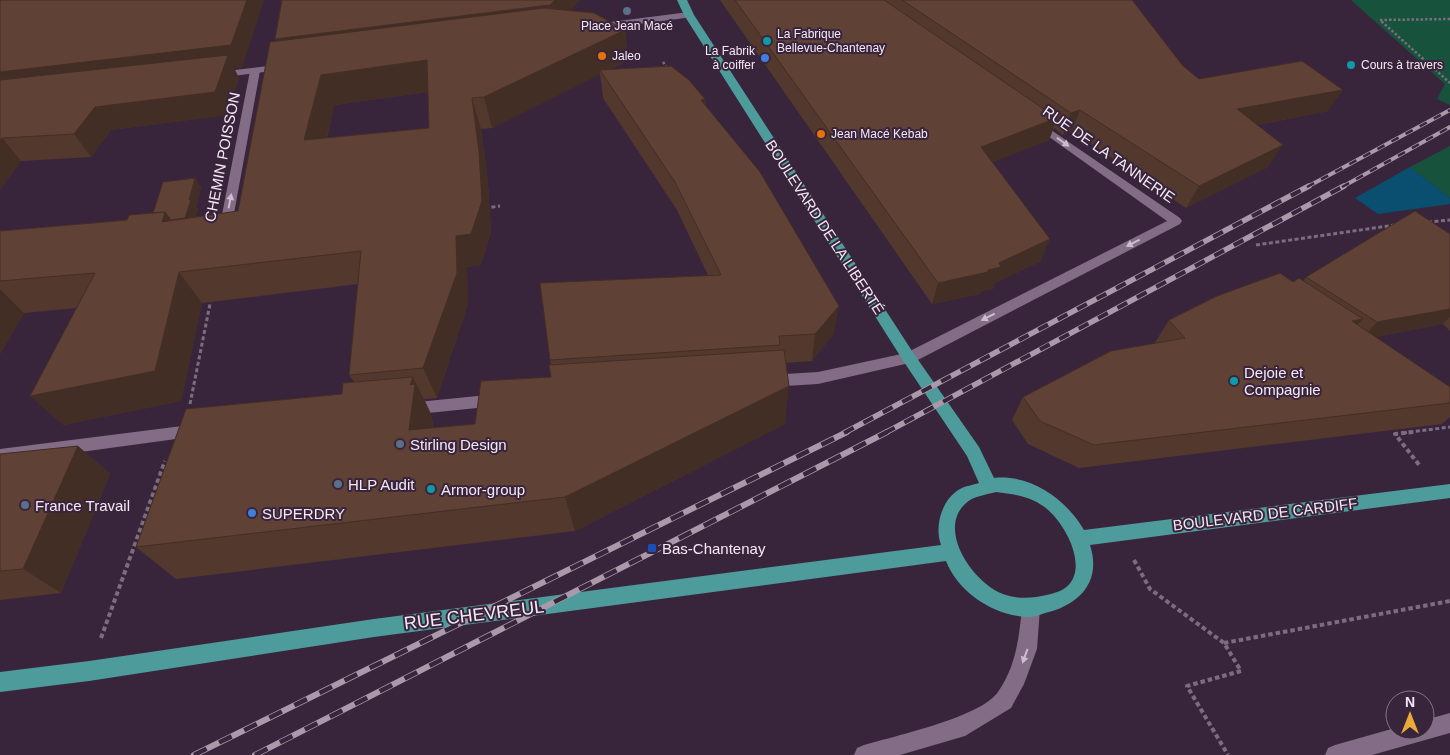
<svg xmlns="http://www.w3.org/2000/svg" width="1450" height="755" font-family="Helvetica,sans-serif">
<rect width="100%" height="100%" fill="#39253b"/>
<path fill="#17533c" d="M1351,0H1450V105L1437,99L1445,84Z
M1450,146V198L1410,167Z"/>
<path fill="#0a4f6f" d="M1410,167L1450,198V204L1378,214L1355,198Z"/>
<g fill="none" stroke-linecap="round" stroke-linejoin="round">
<path stroke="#7d6c7f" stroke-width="2.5" stroke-dasharray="2.5 2" stroke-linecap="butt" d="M1450,19L1380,20L1450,83
M663,62L666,66"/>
<path stroke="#7d6c7f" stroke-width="3" stroke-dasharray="4 2.5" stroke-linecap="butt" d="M485,208L500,206
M1428,222L1450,220
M1256,245L1395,225
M190,404L211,299
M1403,433L1450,427"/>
<path stroke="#7d6c7f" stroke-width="4" stroke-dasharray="4.5 3" stroke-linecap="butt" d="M1413,432L1395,434L1420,466
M1134,560L1150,589L1224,643L1241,671L1187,686L1228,755
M101,638L165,461
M1224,643L1450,601"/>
<path fill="#836c86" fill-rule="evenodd" d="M255,68L260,71L231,230L225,234L219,230L250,71Z"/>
<path fill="#836c86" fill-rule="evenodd" d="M689,12L692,13V17L595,30L590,27L595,24Z
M284,64L288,65V69L218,78L213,75L218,72Z
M1035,119L1180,218L1182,221L1180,224L914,362L818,384L769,387L764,385L761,381L764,377L769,375L818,372L906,353L1167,221L1031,124V120Z
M497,394L502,396L505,400L502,404L497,406L408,415L403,413L400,409L403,405L408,403Z
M198,424L204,425L206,430L204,435L198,436L0,463V449Z
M1031,599L1038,602L1040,608L1037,649L1024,684L1011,708L965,736L900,755H854L857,748L864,745C895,736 981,717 998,692C1016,666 1019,638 1022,608L1024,602Z
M1450,713V733L1372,755H1325L1328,748L1335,745L1395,728V730H1425V720Z"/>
<path fill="#4e9b9c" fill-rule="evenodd" d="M677,0H687L694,15L914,354L979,447L994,478C1031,474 1066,499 1084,530L1450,484V498L1090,545C1102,582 1079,605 1045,613C1039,615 1032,618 1026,617C993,615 958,592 946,561L374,637L89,681L0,692V672L89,661L374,619L941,545C934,526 942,499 960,489C965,486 973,485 979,483L967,456L904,362L684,15ZM996,492C1012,494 1029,496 1043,506C1068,523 1098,584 1051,594C1034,598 1020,600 1003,594C972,583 933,525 970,500C977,496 989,494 996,492Z"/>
<g stroke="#a999aa" stroke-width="4">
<path id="rail-far2" d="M1307,187L1450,110
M1342,187L1450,127"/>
</g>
<g stroke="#a999aa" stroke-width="5.5">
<path id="rail-far1" d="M844,433L1309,186
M885,433L1344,186"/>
</g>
<g stroke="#a999aa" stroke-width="6">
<path id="rail" d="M194,755L847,432
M255,755L887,432"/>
</g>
<use href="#rail-far2" stroke="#39253b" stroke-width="2.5" stroke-dasharray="8" stroke-linecap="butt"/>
<use href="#rail-far1" stroke="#39253b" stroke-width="4" stroke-dasharray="11" stroke-linecap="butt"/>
<use href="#rail" stroke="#39253b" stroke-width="4.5" stroke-dasharray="14" stroke-linecap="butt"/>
</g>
<path fill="#53382e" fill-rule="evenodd" d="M0,0L242,68H234L239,78L227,115L111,130L91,157L21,161L0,190Z
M282,0H580L570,11L625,30L628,60L609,70L705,99L706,106L834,333L812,361L785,363V424L575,531L176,579L136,547L342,394L354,382L349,375L358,284L202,303L181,401L63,425L77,308L24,313L0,354V231L127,220L153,213L195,178L201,188L196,207L198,209L195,217L238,211L276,41L275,39ZM600,74L603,98L677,210L708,275L550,360L551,365V377L475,424L433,428V422L431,416V414L424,399L437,398L468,304L467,267L481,265L491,232L488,183L481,129L492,128ZM428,92L429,128L327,138L334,105Z
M720,0H1132L1183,66L1199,79L1328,111L1257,125L1268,167L1186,208L1072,131L1063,135L1054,128L1049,140L992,162L1041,261L995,283L993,289L981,291L980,294L932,304Z
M1450,234V331L1443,324L1375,337L1450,387V417L1442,424L1079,468L1028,444L1012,420L1023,397L1154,344L1169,320L1293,282L1303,281L1306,277Z
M78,446L110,474L61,593L0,600V454Z"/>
<path fill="#432e26" d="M247,0H264L242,68H234L239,78L227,115L111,130L91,157L74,134L95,107L0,97V72Z
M555,0H580L554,28L286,62L275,39Z
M625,30L628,60L602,73L600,70V74L492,128L484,97Z
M427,60L436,91L334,105L319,171L304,140L321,75Z
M1343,90L1328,111L1224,131L1237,109Z
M472,98L481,129L488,183L491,232L481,265L467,267L468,304L437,398L423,368L456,236Z
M705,99L706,127L701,100Z
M1080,110L1072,131L1063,135L1071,113Z
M1057,118L1049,140L975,169L981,147Z
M2,138L21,161L0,190V141Z
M1283,145L1268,167L1186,208L1199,186Z
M195,178L201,188L196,207L198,209L191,231L184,222Z
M165,212L187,243L162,222Z
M1050,239L1041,261L995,283L993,289L981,291L980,294L932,304L938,283L988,270L999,263Z
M179,272L202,303L181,401L63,425L30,396Z
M0,289L24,313L0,354Z
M839,306L834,333L812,361L815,334Z
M1450,309V317L1443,324L1361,340L1377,322Z
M1363,319L1341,343L1352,321Z
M413,377L431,414V416L433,422L428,466L409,430L410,385Z
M789,386L785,424L575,531L565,497Z
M78,446L110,474L61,593L23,569Z"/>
<path fill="#604136" stroke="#432e26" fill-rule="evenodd" d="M0,0H247L231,45L0,72Z
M282,0H555L550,5L275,39Z
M735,0H884L1057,118L981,147L1050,239L999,263L1001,267L988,270V272L938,283Z
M902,0H1132L1183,66L1199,79L1302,61L1343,90L1237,109L1283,145L1199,186L1080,110L1071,113Z
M544,8L594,13L625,30L484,97L472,98L479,152L482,201L471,234L456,236L457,273L423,368L349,375L361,251L179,272L155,371L30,396L95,273L0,281V231L127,220L129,215L165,212L162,222L238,211L270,42ZM427,60L429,128L304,140L321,75Z
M228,55L215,92L95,107L74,134L2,138L0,141V80Z
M671,66L689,80L705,99L701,100L760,172L839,306L815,334L779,336L780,345L550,360L540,283L721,275L675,182L600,70Z
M195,178L189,200H191L185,218L171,220L165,212L153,213L163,182Z
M1415,211L1450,234V309L1377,322L1306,277Z
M1280,273L1293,282L1299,278L1363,319L1352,321L1450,387V403L1094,445L1040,421L1023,397L1111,351L1185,338L1169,320L1217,296Z
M784,350L789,386L565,497L136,547L186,409L342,394L343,383L413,377L410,385L415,384L409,430L475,424L481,381L551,377L549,365Z
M78,446L23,569L0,571V454Z"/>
<defs><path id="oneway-solid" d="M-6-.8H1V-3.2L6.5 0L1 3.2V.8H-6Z" transform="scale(1.25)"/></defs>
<g fill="#cdbdcf">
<use href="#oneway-solid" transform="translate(1063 142) rotate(35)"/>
<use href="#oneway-solid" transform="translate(230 201) rotate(-79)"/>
<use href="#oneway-solid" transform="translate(1133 243) rotate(153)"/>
<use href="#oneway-solid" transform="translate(988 317) rotate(153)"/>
<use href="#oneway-solid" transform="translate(1025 656) rotate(110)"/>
</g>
<g fill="#5c6f8a" stroke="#39253b" stroke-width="2">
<circle cx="627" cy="11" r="5"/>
<circle cx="400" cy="444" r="5"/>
<circle cx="338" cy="484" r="5"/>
<circle cx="25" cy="505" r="5"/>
</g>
<g fill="#0f9aa8" stroke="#39253b" stroke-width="2">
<circle cx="767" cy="41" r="5"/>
<circle cx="1351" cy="65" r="5"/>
<circle cx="1234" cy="381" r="5"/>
<circle cx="431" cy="489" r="5"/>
</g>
<g fill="#e8710a" stroke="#39253b" stroke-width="2">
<circle cx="602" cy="56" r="5"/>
<circle cx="821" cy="134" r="5"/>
</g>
<g fill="#3f7fe0" stroke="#39253b" stroke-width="2">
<circle cx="765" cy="58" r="5"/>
<circle cx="252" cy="513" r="5"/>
</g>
<rect fill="#1a4fb4" stroke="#39253b" stroke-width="2" x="647" y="543" width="10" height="10" rx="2.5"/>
<g text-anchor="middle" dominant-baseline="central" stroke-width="4" stroke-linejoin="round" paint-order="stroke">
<g font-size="12" fill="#f5e8f6" stroke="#39253b" text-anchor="start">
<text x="627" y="26" text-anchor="middle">Place Jean Macé</text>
<text x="777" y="34">La Fabrique<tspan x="777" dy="14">Bellevue-Chantenay</tspan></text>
<text x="755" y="51" text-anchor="end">La Fabrik<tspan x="755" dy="14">à coiffer</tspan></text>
<text x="612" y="56">Jaleo</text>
<text x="1361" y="65">Cours à travers</text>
<text x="831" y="134">Jean Macé Kebab</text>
</g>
<g font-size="15" fill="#f5e8f6" stroke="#39253b">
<text transform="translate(1109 154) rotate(35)">RUE DE LA TANNERIE</text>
<text transform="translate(222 157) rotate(-79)">CHEMIN POISSON</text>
<text transform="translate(825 227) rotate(57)">BOULEVARD DE LA LIBERTÉ</text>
<text transform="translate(1265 514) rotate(-7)">BOULEVARD DE CARDIFF</text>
</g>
<g font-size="15" fill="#f5e8f6" stroke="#39253b" text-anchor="start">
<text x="1244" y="372">Dejoie et<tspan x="1244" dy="17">Compagnie</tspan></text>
<text x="410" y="444">Stirling Design</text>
<text x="348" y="484">HLP Audit</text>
<text x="441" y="489">Armor-group</text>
<text x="35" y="505">France Travail</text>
<text x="262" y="513">SUPERDRY</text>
<text x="662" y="548">Bas-Chantenay</text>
</g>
<g font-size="18" fill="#f5e8f6" stroke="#39253b">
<text transform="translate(474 615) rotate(-7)">RUE CHEVREUL</text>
</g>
</g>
<g transform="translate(1410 715)"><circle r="24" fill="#39253b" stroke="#847386"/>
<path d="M0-4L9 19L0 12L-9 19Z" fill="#eaaa38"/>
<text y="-8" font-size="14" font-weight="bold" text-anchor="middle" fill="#f5e8f6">N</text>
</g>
</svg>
